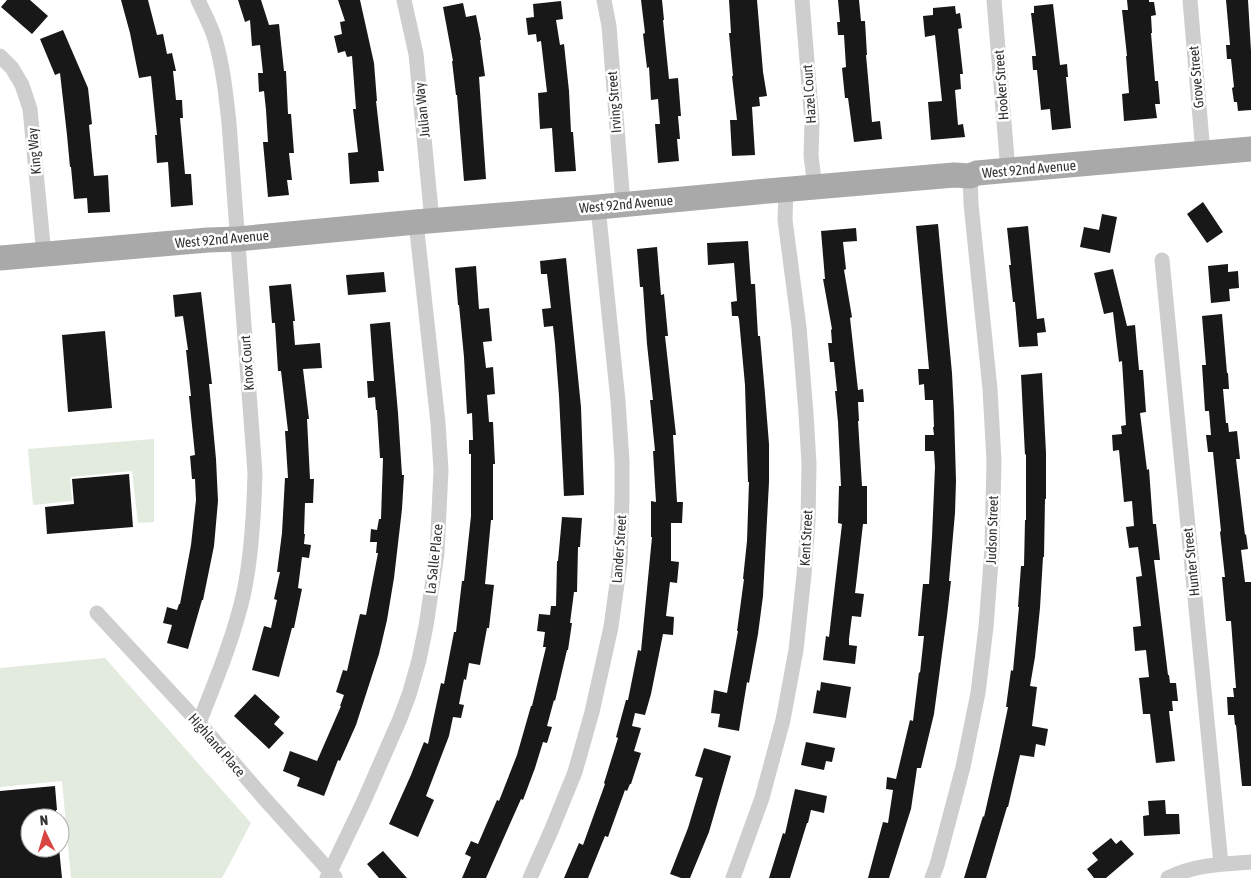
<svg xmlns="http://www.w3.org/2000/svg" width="1251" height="878" font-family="'Asap Condensed',sans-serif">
<rect width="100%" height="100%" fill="#fff"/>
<path fill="#e3eade" d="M154,439V522L138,523L132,471L70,477L72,501L33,505L28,449Z
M105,658L251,823L222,878H71L62,781L0,787V668Z"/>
<path fill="#181818" d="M7,0H30L48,16L32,34L1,7Z
M121,0H148L157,35L163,34L167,54L172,53L176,71H173L176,100H182L183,118H180L185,174H191L193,205L171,207L168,162L157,163L155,135H157L151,76L139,78L130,33Z
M238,0H261L269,25L279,24L284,71H286L288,114H291L294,153H289L292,180H287L289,195L268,197L263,142H268L266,110L264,91L259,92L258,73H263L260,45L252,46L250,20L245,22Z
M338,0H360L374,63L377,101H376L384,171H378L379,182L350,184L348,153L358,152L353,109H356L352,56L347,57L345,51L338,53L334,36L342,34L340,22L345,21Z
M641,0H662L664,20H663L669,79L678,78L681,116H678L680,139H677L679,161L658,163L655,124H660L658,99L651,100L649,67L647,68L643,34L645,33Z
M729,0H757L763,72L767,96L759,97L760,106L752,107L755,155L732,156L730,120H737L732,76H733L729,33H731Z
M838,0H859L861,21H865L867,55H866L872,122L880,121L882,139L854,142L848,98H845L842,68L846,67L844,35H838L837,22H840Z
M1127,0H1149V2H1154L1156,15L1151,16L1152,33H1151L1155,81H1158L1160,104H1155L1157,118L1124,121L1122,94L1129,93L1126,56H1127L1122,10H1128Z
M1226,0H1248L1251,51V110L1238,111L1237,102H1234L1232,88L1234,87L1231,59H1227L1226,45H1230Z
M561,1L563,19L556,20L560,45L564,44L569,91L571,132H573L576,171L555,172L552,128L540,129L538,93L547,92L541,41L537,42L536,34L528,35L526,18L534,17L533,4Z
M463,3L466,17L476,15L481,40H480L485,76L479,77L486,179L464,181L457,95H456L452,61H453L443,7Z
M1053,4L1060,65L1067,64L1068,77H1066L1071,128L1052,130L1050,109L1041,110L1037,70H1033L1032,56H1036L1031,13H1034V6Z
M955,6L956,14L960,13L962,28L958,29L963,74H960L961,89L955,90L958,125L963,124L965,137L931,140L928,102L942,101L935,35L925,37L923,16L933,15V8Z
M63,30L88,88L92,124L89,125L94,176L108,175L110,212L88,213L87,198L74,199L71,167H70L67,135L60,73L55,75L40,39Z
M1203,202L1223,232L1207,243L1187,214Z
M1102,214L1117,217L1110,253L1080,247L1084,227L1099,230Z
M938,224L952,373L954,412L956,481L955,513L949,581H951L947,616L934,714L921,768H917L911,809L889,878H868L883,822L888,823L893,790L886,789L887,777L896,779L910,720L913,721L919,672L920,673L924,636H918L923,584H929L932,537L935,467L934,451H925V435H934L933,427H934L933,400H925L924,384L919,385L918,369H929L916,226Z
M1028,226L1037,319L1044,318L1046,332L1037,333L1038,346L1019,347L1015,302H1013L1009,265H1011L1007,228Z
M856,228L857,241L843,242L846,269L844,270L852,317L850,318L858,390L863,389L864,402H858L859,421H858L862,486H867V524H863L856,585L855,593L864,594L861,617L852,616L849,639V645L857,646L855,664L823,660L826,636L829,637L842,524L838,523L839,486H841L838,422L835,391H837L834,362H830L828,343H832L831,330L832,329L823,279H825L821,231Z
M748,241L751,284H755L758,336H760L765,394L769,444V482L763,596L758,634L749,683L747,682L739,731L718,727L720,714L711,713L714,690L727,693L738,631H737L744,579H743L747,541L749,482H748L745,385L739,319L738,316H732L731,302L737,301L734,263L708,265L707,243Z
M657,247L661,295L664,294L668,336H665L676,435H673L677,502H683L682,523H671V561L679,562L677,583L670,582L666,616L674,617L673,635L663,634L651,694L645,715L635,713L632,726L641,728L634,751L641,753L631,784H630L627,791L625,790L608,837L605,836L588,878H564L579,843L583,845L605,784L604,783L618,738L616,737L626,700H628L638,650L641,651L652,537H651V501L656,502L653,451H655L650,400H653L647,344L643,287H640L637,249Z
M566,258L581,407L584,495L564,496L559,396L555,344L553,326L544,327L542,309L551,308L547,274H541L540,261Z
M1228,264V272L1238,271L1239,288L1229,289L1230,301L1211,303L1208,266Z
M476,266L479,309L489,308L492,341L483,342L486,368L493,367L495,394L487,395L489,422H493L495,464H493V520H491L485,584L494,585L489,628H487L480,665L469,663L466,680L464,679L459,704L464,705L461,718L453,717L449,736L426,796L434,800L418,837L389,824L411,775L424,742L428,744L441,683L444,684L454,632H456L462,581H464L471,516V454H469V440H473L472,413L467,414L464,357L459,305H458L455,268Z
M1113,269L1127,326L1135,325L1139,370H1143L1146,412L1140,413L1147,470L1149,469L1153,524H1156L1160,560H1154L1168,675H1169L1170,683H1176L1178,701H1172L1173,711H1169L1175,761L1156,763L1150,714H1143L1139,678L1149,677L1146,650L1135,651L1133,627L1141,626L1136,577L1142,576L1138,547L1129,548L1126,527L1134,526L1132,501L1124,502L1119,450L1113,451L1112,435L1122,434L1121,426L1126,425L1122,361L1119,362L1113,312L1104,314L1094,273Z
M384,272L386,292L348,295L346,275Z
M291,284L295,321H293L295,345L320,343L322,368L303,369L309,419H307L310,479H314L313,503H305L304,534H305L304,544L311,545L309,558L302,557L298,588L302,589L294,628H292L279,677L252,670L264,626L271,628L277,600L274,599L280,572H277L282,533L285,478H288L285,431H288L281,371H278L275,323H272L269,286Z
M201,292L212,384H209L216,459L218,501L214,546L203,600H202L188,649L167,643L172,625L163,623L167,607L177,610L179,604H180L191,545L196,500L195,479H192L190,456L195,455L189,396H191L186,350H188L183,316L175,317L173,295Z
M1222,314L1227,373H1228L1229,389H1223L1226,423H1228L1229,432L1237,431L1240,459H1236L1245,535L1246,534L1248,549L1241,550L1245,582H1251V786H1242L1236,725H1235L1234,715H1228L1227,697H1234L1233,688H1236L1231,621H1226L1222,577H1225L1220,532L1221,531L1213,452H1208L1206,435H1211L1209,411H1205L1202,365H1206L1202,316Z
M390,322L398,413L402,475H404L402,509L394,578L387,620L379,654L356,725L340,761L338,760L324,796L297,786L300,778L283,771L290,751L317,761L341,706H340L344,695L336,692L343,670L347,671L360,614L366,615L378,553H376L377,542H370L371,529L377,530L379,519H381L383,458H380L377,410H376L375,397L368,398L367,381H374L370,324Z
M105,331L112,408L68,412L62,335Z
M1042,373L1046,453V499H1045L1044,557H1043L1040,608L1035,657L1030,686L1037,687L1032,726L1048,729L1045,746L1036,744L1034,757L1020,755L1008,807H1007L986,878H964L983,816L984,817L999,751L1008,707H1006L1011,670L1013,671L1019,607H1018L1021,566H1024L1025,520H1026V454L1025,455L1021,375Z
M129,474L133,527L47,534L45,507L74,504L72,479Z
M562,517L582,518L580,547H578L577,592H574L570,623H572L568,650H567L555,701L554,700L547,726L552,727L547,743L543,742L535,768L523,800L521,799L486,878H462L471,857L465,854L471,841L478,844L497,800L499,801L517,755L531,706H532L546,647H543L545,632L537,631L539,614L550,615L551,606H556L557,561H558Z
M821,682L851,687L846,718L813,713L817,690L820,691Z
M255,694L280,717L274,724L284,733L269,749L234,716Z
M806,742L835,748L832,762L826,761L824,770L801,765Z
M704,748L731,756L709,832L690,878H681L670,874L688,828L703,778L695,776Z
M55,786L57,810H56L57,818H30V848H59L62,878H0V791Z
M795,789L827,796L824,813L811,810L808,823H807L790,878H769L783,833L785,834Z
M1165,800L1166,814H1179L1180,834L1144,836L1143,816L1149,815L1148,801Z
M1111,838L1116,844L1121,840L1134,854L1106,878H1094L1087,869L1098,860L1092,853Z
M383,851L407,878H379L367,864Z"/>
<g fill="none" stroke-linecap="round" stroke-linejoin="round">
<path stroke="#cecece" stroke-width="15" d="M198,0C204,13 211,26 215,39C223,66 226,95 229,123L255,473C254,513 252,553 244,592C234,637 216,680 199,723
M404,0L416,54L432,221
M604,0L609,26L623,204
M802,0L812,122L811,156L815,187
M994,0L1008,171
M1190,0L1203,153
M0,56L12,68L22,85L30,109L44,255
M1162,260L1221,864
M97,613L199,723L263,797L335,877
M327,878L363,803L399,721L409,695L419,660L426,626L437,553L441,470L438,423L416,222
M530,878L551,831L575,772L592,712L611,627L620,562L622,498V461L618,401L598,207
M733,878L762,798L783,720L796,650L804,575L808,521L809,464L806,413L799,327L785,220L786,189
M932,878L937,865L963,767L978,693L986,627L992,548L994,461L990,389L971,204L970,176
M1168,878C1193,865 1223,864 1251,862"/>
<path stroke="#a9a9a9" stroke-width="25" d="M0,258L208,240L237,239L416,222L598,207L768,191L954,175L970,176L977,173L1251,149"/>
</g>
<g text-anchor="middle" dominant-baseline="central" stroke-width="5" stroke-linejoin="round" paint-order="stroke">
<g font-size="14" fill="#313131" stroke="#fff">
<text transform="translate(1196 77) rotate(-95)">Grove Street</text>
<text transform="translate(1001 85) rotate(-94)">Hooker Street</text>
<text transform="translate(809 94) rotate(-94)">Hazel Court</text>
<text transform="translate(614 102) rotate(-94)">Irving Street</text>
<text transform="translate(422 110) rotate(-96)">Julian Way</text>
<text transform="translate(34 151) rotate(-95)">King Way</text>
<text transform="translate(1029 169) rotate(-5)">West 92nd Avenue</text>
<text transform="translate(626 204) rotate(-5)">West 92nd Avenue</text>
<text transform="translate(222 239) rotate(-5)">West 92nd Avenue</text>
<text transform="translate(247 363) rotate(-94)">Knox Court</text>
<text transform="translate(992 530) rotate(-88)">Judson Street</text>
<text transform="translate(806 538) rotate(-87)">Kent Street</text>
<text transform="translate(619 549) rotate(-86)">Lander Street</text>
<text transform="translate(434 559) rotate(-84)">La Salle Place</text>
<text transform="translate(1191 562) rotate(-96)">Hunter Street</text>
<text transform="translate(217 745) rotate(49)">Highland Place</text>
</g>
</g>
<g transform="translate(45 833) rotate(355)"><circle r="24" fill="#ffffff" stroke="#adadad"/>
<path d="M0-4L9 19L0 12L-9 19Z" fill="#d94542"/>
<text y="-8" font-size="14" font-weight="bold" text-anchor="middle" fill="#313131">N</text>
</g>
</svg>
